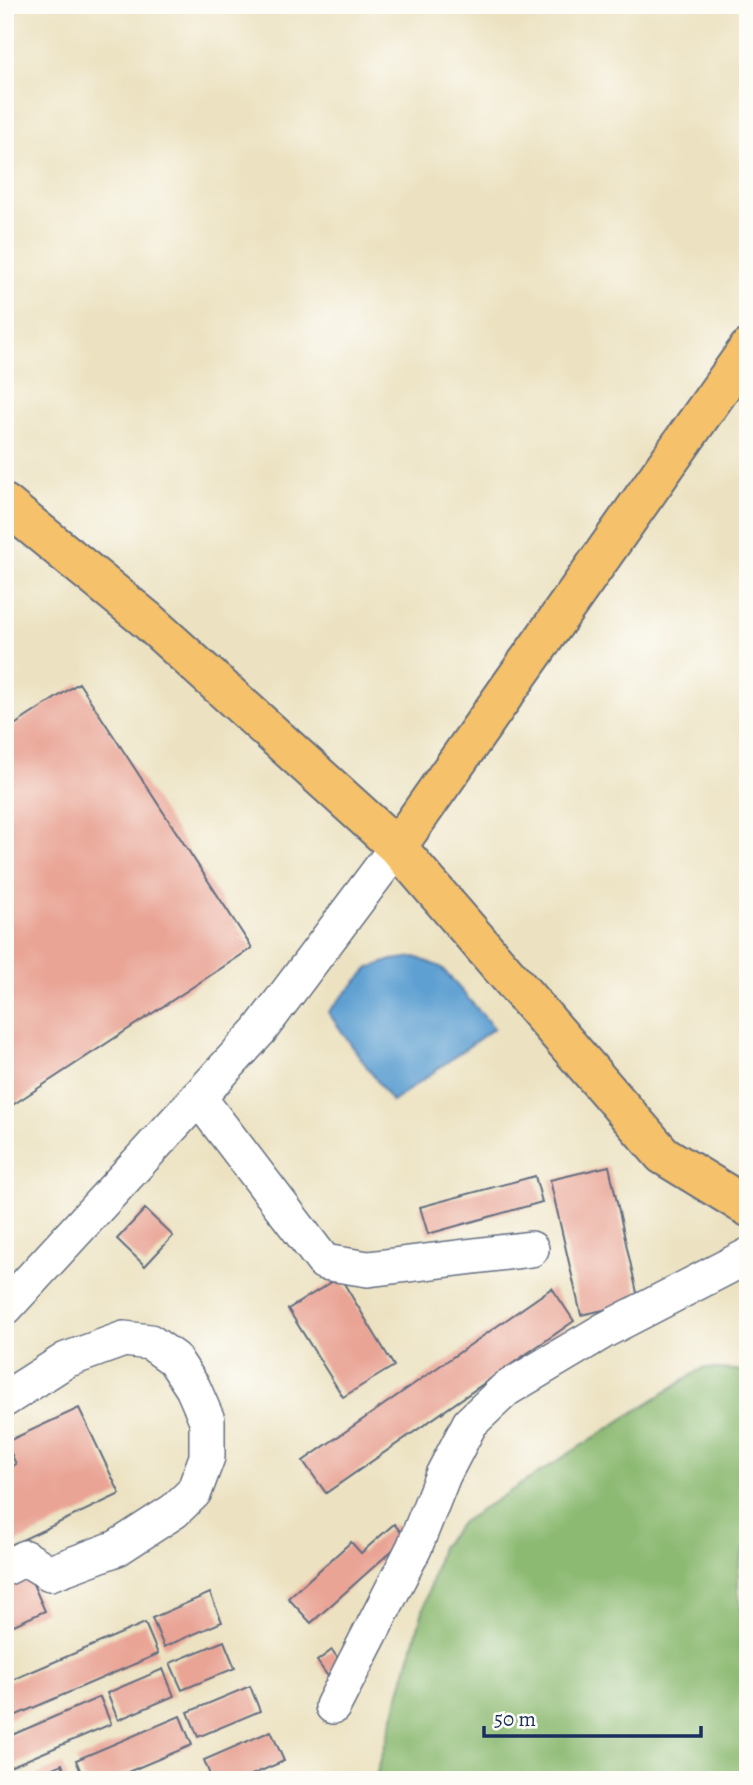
<svg xmlns="http://www.w3.org/2000/svg" width="753" height="1785" font-family="Alegreya,serif">
<rect width="100%" height="100%" fill="#fdfcf7"/>
<filter id="ink" filterUnits="userSpaceOnUse"><feTurbulence type="fractalNoise" baseFrequency=".0143" numOctaves="2"/><feDisplacementMap in="SourceGraphic" scale="14" xChannelSelector="R" yChannelSelector="G"/><feConvolveMatrix kernelMatrix="1 2 1 2 8 2 1 2 1" color-interpolation-filters="sRGB"/></filter>
<filter id="wash" filterUnits="userSpaceOnUse"><feTurbulence type="fractalNoise" baseFrequency=".00686" numOctaves="4" result="noise"/><feDisplacementMap in="SourceGraphic" scale="28" xChannelSelector="R" yChannelSelector="G"/><feGaussianBlur stdDeviation="1.57" result="paint"/><feColorMatrix in="noise" values="0 0 0 0 0 0 0 0 0 0 0 0 0 0 0 0 0 1.4 0 .05"/><feComposite in="paint" operator="in"/></filter>
<g filter="url(#wash)">
<rect width="100%" height="100%" fill="#ece2c1"/>
<path fill="#8cba72" stroke="#547468" stroke-width="2" d="M703,1368L748,1371V1543C732,1567 738,1605 748,1630V1780H375L441,1547L462,1522Z"/>
<path fill="#5fa0d2" stroke="#3d6898" stroke-width="2" d="M415,957L441,967L494,1028L392,1102L328,1012L369,968L392,960Z"/>
<g id="blocks">
<path fill="#e9a495" d="M79,683L252,948L5,1110V731Z
M609,1166L639,1302L581,1315L550,1180Z
M535,1176L542,1202L428,1234L420,1207Z
M145,1209L173,1236L145,1266L117,1239Z
M340,1277L394,1366L343,1397L288,1309Z
M552,1288L574,1321L326,1493L303,1461Z
M79,1408L120,1494L5,1548V1470L16,1464L6,1442Z
M394,1524L406,1538L311,1623L288,1598L351,1542L361,1553Z
M29,1575L45,1611L5,1629V1586Z
M210,1593L222,1622L164,1647L152,1618Z
M145,1623L158,1654L5,1720V1683Z
M224,1641L235,1668L182,1690L170,1663Z
M332,1650L342,1664L327,1675L317,1661Z
M163,1669L174,1696L118,1720L107,1693Z
M250,1686L260,1711L198,1737L188,1712Z
M100,1697L111,1724L5,1769V1738Z
M180,1716L192,1745L109,1780H84L76,1760Z
M271,1731L284,1761L240,1780H212L204,1760Z
M62,1764L68,1780H26Z"/>
</g>
</g>
<g filter="url(#ink)">
<use href="#blocks" fill-opacity="0" stroke="#646e81" stroke-width="2"/>
<g fill="none" stroke-linecap="round" stroke-linejoin="round">
<g stroke="#646e81" stroke-width="38">
<path id="minor" d="M198,1097L324,1262L368,1269L531,1249
M5,1308L259,1031L397,847
M5,1399L66,1360L124,1339L150,1342L174,1359L193,1388L207,1420V1457L194,1492L174,1511L117,1548L50,1573L25,1558L5,1568
M333,1706L414,1548L443,1475L470,1423L506,1389L605,1330L748,1256"/>
</g>
<g stroke="#646e81" stroke-width="42">
<path id="major" d="M5,504L147,620L397,847L663,1155L748,1207
M397,847L748,349"/>
</g>
<use href="#minor" stroke="#fff" stroke-width="35"/>
<use href="#major" stroke="#f5c16b" stroke-width="38"/>
</g>
</g>
<rect width="753" height="1785" fill="none" stroke="#fdfcf7" stroke-width="28"/>
<path d="M484 1726v10h217v-10" fill="none" stroke="#1b2f5e" stroke-width="3.5"/>
<text x="494" y="1726" font-size="21" fill="#1b2f5e" stroke="#fdfcf7" stroke-width="5" paint-order="stroke">50 m</text>
</svg>
